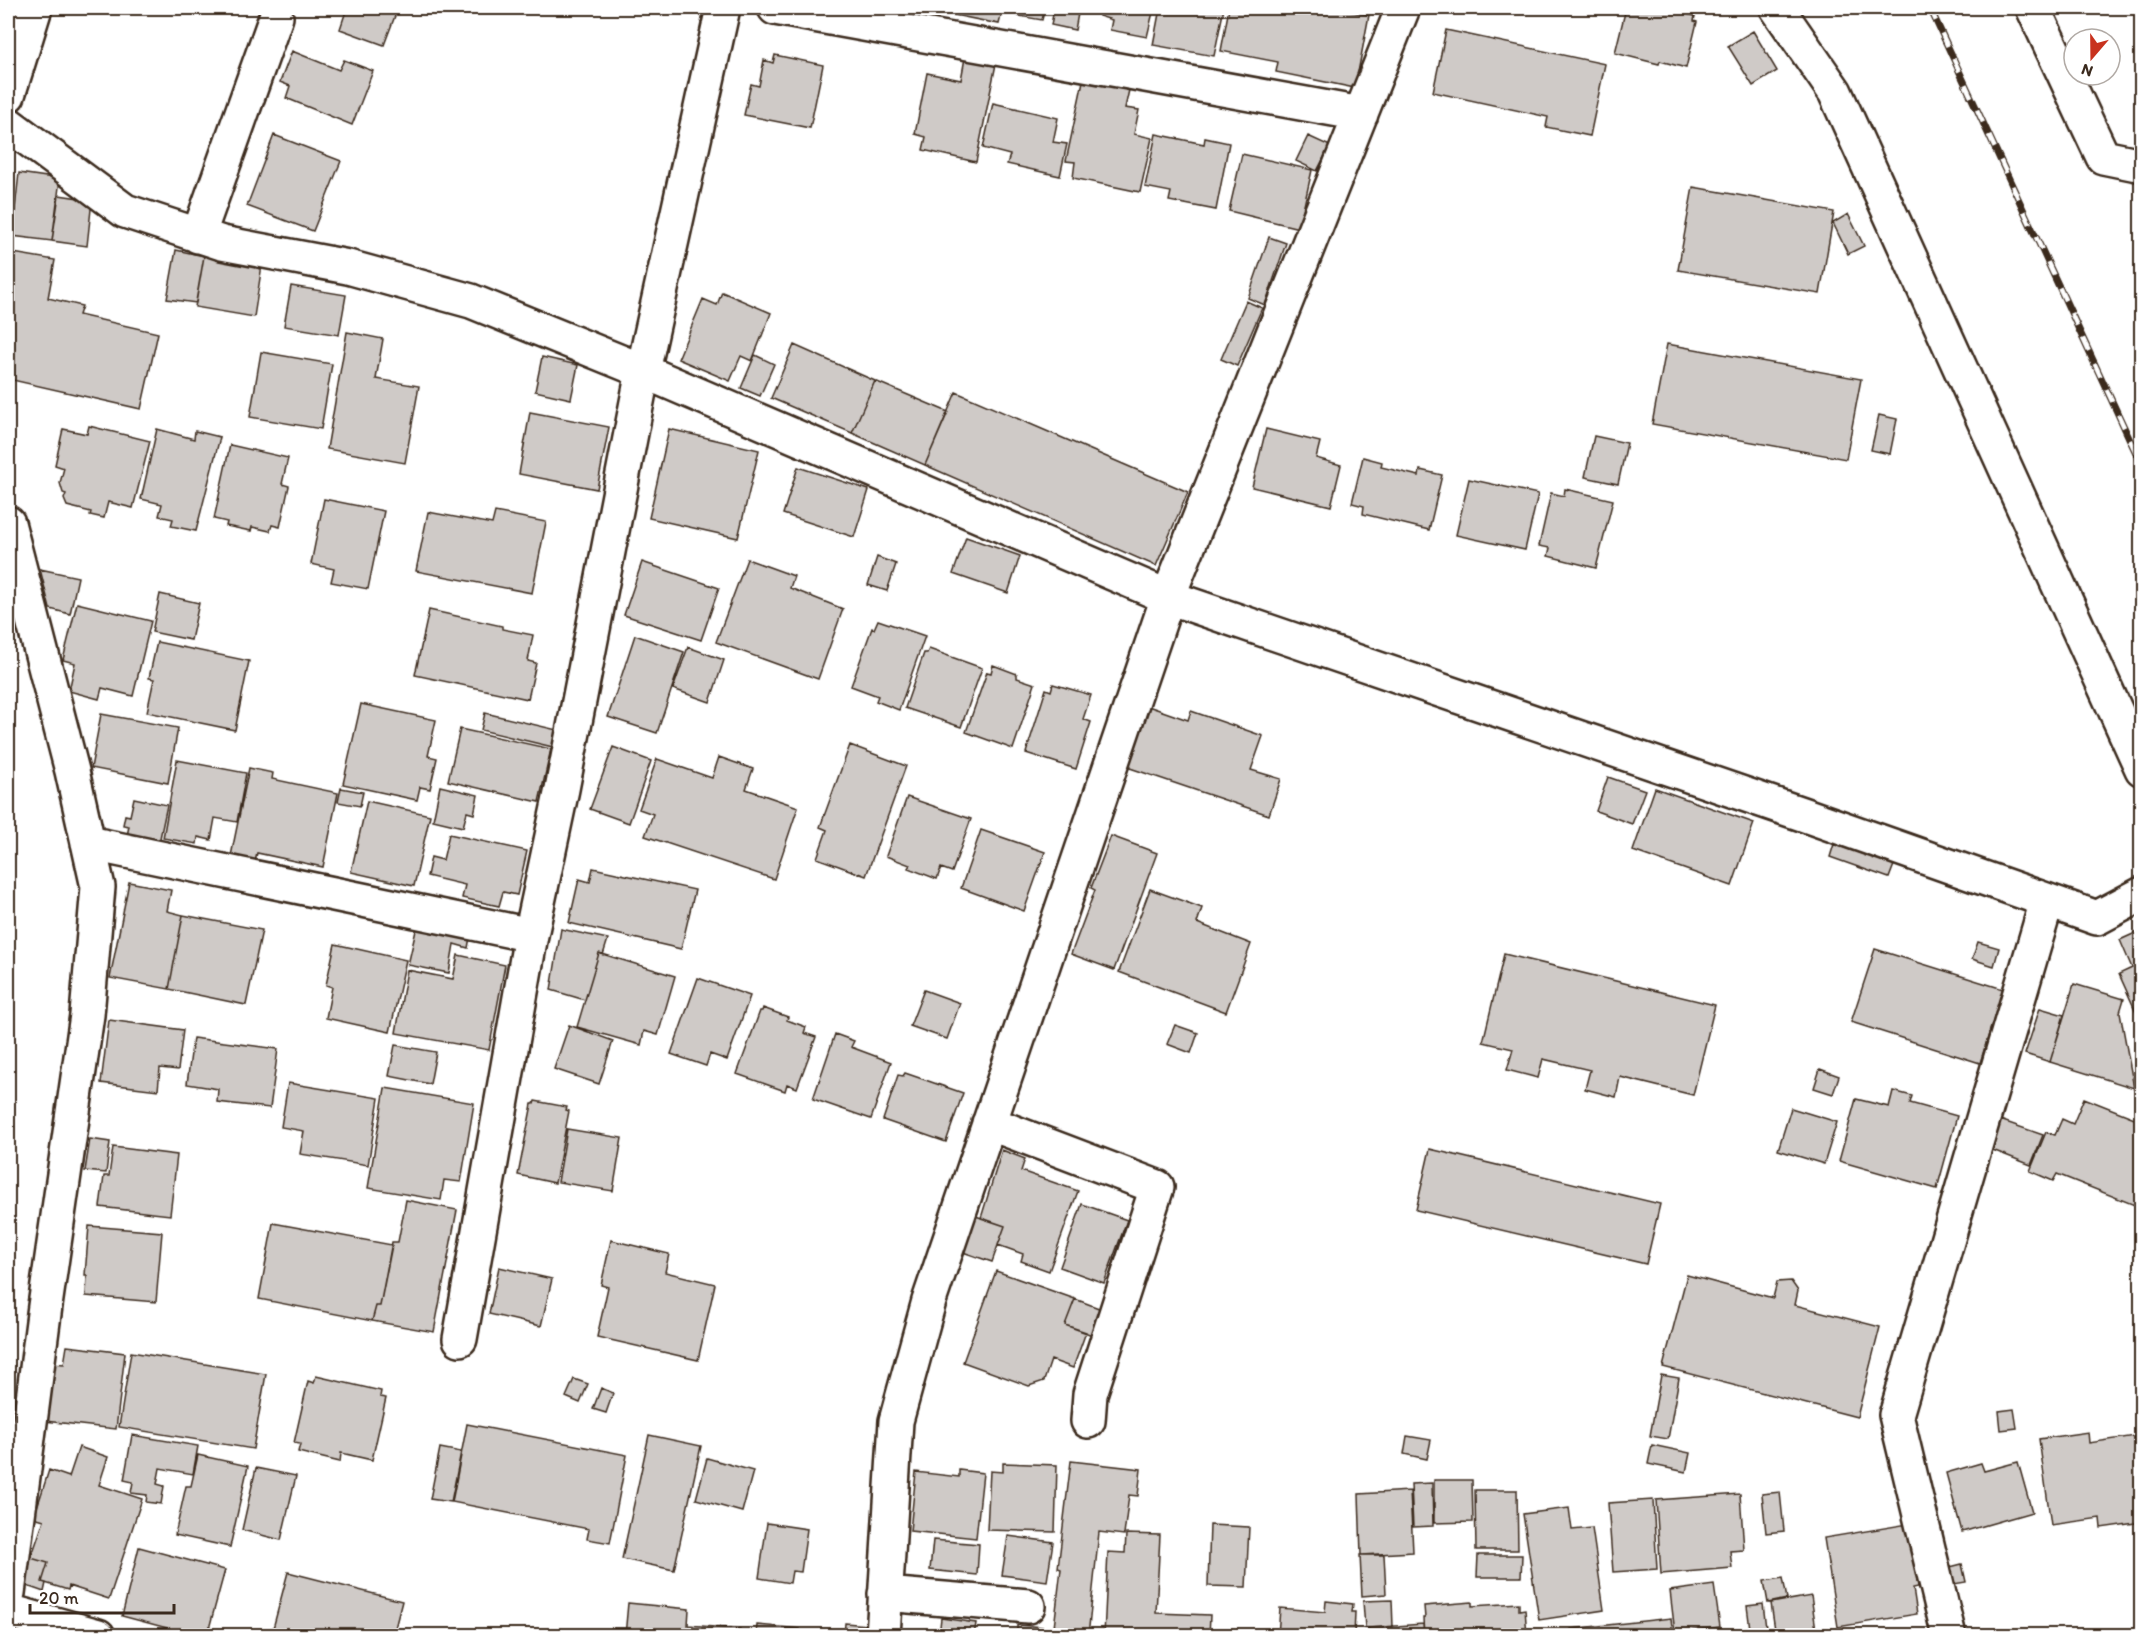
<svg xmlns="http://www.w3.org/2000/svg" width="2149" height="1643" viewBox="0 0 2149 1643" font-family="Itim,sans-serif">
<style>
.building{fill:#cfcac7;stroke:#3b2a1e;stroke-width:1.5}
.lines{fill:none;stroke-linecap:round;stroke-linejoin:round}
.minor-casing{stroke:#3b2a1e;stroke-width:38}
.major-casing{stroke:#3b2a1e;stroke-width:38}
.minor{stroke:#fff;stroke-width:33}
.major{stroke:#fff;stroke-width:33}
.rail-casing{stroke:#3b2a1e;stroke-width:7}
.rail{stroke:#fff;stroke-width:4.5;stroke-dasharray:14;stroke-linecap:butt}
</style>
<rect width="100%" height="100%" fill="#fff"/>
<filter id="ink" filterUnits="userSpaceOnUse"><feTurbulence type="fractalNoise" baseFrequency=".0167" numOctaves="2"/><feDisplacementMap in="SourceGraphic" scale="12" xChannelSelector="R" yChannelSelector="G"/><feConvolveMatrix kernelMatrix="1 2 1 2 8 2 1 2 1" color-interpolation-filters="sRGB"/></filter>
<g filter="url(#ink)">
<path class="building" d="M8,8H15L8,19Z
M347,8H398L384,45L340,29Z
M926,8H1003L999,24L925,9Z
M1014,8H1045L1042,20L1013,15Z
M1048,8H1079L1075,30L1051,25L1054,9Z
M1100,8H1154L1147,37L1110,30L1112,20L1099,16Z
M1160,8H1224L1214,56L1153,45Z
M1229,8H1332L1369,15L1355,88L1276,72L1278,62L1221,51Z
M1626,8H1661L1695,16L1694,21L1697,22L1686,68L1660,61L1659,64L1615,53Z
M1446,30L1605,64L1590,136L1546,127L1548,117L1433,92Z
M1753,31L1777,71L1753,86L1728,46Z
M292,51L339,70L344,60L373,71L352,125L286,98L290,86L280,82Z
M775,55L823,65L810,128L744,115L751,84L759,86L764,60L773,63Z
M965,58L996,64L976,162L923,150L926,137L915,134L927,73L961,80Z
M1083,81L1129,90L1125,108L1139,110L1134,134L1152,138L1140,192L1073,178L1075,162L1066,161Z
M993,103L1058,118L1053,142L1067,144L1060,176L1007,164L1010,155L983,148Z
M1156,134L1204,144L1205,138L1229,143L1216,210L1169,201L1171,192L1145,187Z
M274,135L341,161L313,231L247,206Z
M1308,136L1330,146L1317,171L1296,161Z
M1242,154L1312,170L1299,228L1229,211Z
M19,173L60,179L52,241L12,236Z
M1693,187L1834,212L1820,294L1678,270Z
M59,195L92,200L87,246L52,241Z
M1848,214L1864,246L1848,254L1833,223Z
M1269,237L1286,243L1265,305L1248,298Z
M176,250L204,256L196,303L167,299Z
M13,253L55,260L48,298L82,306L79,315L158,333L141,409L8,379V286Z
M204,256L262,265L254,317L195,307Z
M291,286L346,295L339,335L284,326Z
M722,292L771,313L752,361L741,356L730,381L678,359L703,299L717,305Z
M1246,301L1262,308L1237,366L1221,359Z
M347,332L383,339L376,379L419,386L405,463L327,449Z
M1667,344L1861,379L1846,459L1652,424Z
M794,345L875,381L852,433L771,398Z
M261,352L332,364L321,429L250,417Z
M755,355L774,364L760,396L741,388Z
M542,357L578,365L571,399L535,391Z
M875,381L948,412L925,465L852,433Z
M956,392L1188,492L1156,566L925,465Z
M530,412L609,427L597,489L519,474Z
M1879,415L1897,419L1890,454L1871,450Z
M89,426L150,441L133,508L108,502L104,518L90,515L91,512L67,506L64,499L66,494L63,493L60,483L64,468L55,465L63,429L87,434Z
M157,429L194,439L195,431L220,437L196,531L171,526L173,519L159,516L162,504L141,499Z
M669,429L759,450L738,538L649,518Z
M1266,429L1320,442L1316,458L1341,465L1331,506L1252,487Z
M1594,436L1627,443L1618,484L1585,477Z
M230,445L288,458L282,484L289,486L280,527L272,525L270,531L252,527L251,531L226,526L227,522L214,519Z
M1363,457L1382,462L1381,467L1419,476L1420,470L1442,475L1429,530L1363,514L1364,506L1352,503Z
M798,467L869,490L854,537L783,514Z
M1469,479L1538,494L1525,550L1456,535Z
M1565,489L1613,500L1596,568L1548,556L1550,548L1539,546L1551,493L1564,496Z
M324,499L384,511L368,589L331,582L334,569L311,564Z
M428,512L492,524L495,512L546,522L532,593L416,571Z
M966,537L1020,556L1008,593L953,574Z
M877,557L896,564L887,591L868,585Z
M747,559L794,576L790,588L843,609L818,679L716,642Z
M642,562L719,588L701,640L624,615Z
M40,569L78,577L70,614L50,609Z
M160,594L199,603L191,640L152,632Z
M77,603L151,621L133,696L102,688L99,699L69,691L75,663L63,660Z
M429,610L502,626V629L533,635L528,661L536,663L528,699L415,675Z
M878,620L925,636L899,710L876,701L878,696L851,686L872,628L874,629Z
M635,635L684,652L657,733L608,717Z
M157,642L249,661L235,730L147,712L154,679L149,678Z
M688,647L724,660L710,702L673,689Z
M929,649L982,668L961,727L905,708L924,653H927Z
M993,665L1017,674V678L1035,684L1013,749L966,732L987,672L991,673Z
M1053,684L1091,695L1083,719L1091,722L1076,769L1026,753L1046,689L1051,691Z
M361,704L436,720L428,756L437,758L430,789L420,787L417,800L343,784Z
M1148,706L1188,720L1191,711L1263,736L1251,770L1281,779L1269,815L1127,767Z
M485,713L557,730L553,747L481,730Z
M101,714L178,728L168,783L91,768Z
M460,729L551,749L539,802L448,781Z
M850,745L906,766L866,876L817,858L827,830L820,827Z
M613,747L651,761L629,823L590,809Z
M719,757L753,769L746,789L798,807L774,879L645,836L653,814L639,809L657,759L712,778Z
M177,760L246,773L237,822L215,818L211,840L198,837L197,844L163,838Z
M249,768L273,773L272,779L338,793L323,867L257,853L255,862L231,856Z
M1608,777L1645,790L1632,824L1596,811Z
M440,786L478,795L474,814L467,812L463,827L433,820Z
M341,788L363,792L360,806L338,802Z
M1655,788L1754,823L1732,886L1633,851Z
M907,797L971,819L952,872L941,868L937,879L908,868L910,865L886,856Z
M134,798L167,805L159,843L127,836L129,826L123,825L125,815L130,816Z
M367,801L430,815L414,886L351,872Z
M981,830L1045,852L1024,911L961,888Z
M449,834L527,851L517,895L503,892L499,906L462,898L465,885L427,876L431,857L443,860Z
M1111,836L1157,853L1114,970L1071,954L1095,890L1091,888Z
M1834,844L1894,865L1889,878L1830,857Z
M593,868L695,890L681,949L569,923L579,879L590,882Z
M129,882L171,890L167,911L183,915L169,989L110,978Z
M1150,889L1202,908L1197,923L1251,944L1226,1012L1119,972Z
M183,915L262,930L246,1005L169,989Z
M417,926L470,937L468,948L454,944L449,973L408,965Z
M561,929L608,939L603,955L599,953L585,1000L551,990Z
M2142,930V1025L2119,974L2132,968L2120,940Z
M1978,942L1999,948L1994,966L1972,959Z
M335,944L406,960L390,1032L326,1018L332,987L326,985Z
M1875,949L2003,989L1980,1063L1851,1022Z
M599,953L675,976L658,1035L644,1031L641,1045L577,1027Z
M1504,954L1715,1005L1693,1095L1620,1077L1616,1097L1585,1089L1590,1070L1543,1059L1538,1078L1507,1070L1513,1049L1483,1042Z
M458,955L505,965L489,1050L396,1033L407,970L453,979Z
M698,978L750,996L727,1060L710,1054L706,1066L671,1054Z
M2074,984L2124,999L2120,1012L2134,1088L2050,1062Z
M924,990L960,1003L947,1039L910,1026Z
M763,1008L788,1017L787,1020L806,1027L804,1033L816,1037L797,1088L787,1084L785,1091L737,1074L760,1011H762Z
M2040,1008L2064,1015L2050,1062L2025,1054Z
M109,1020L183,1030L178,1070L160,1068L158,1090L101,1083Z
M569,1025L613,1041L599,1084L554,1069Z
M1175,1025L1198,1033L1191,1053L1167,1044Z
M835,1034L854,1041L851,1047L891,1062L871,1119L813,1099Z
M193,1038L278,1049L270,1108L217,1102L218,1089L187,1084Z
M395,1045L436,1052L430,1084L389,1076Z
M1820,1069L1839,1076L1833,1094L1814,1088Z
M905,1073L963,1093L946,1142L883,1120L898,1075L903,1076Z
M288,1083L379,1098L368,1165L300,1154L304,1131L281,1127Z
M385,1088L474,1103L461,1182L444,1180L441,1200L368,1188Z
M1893,1091L1912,1096L1910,1103L1957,1116L1937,1189L1839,1161L1856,1099L1889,1107Z
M2084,1098L2142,1121V1208L2057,1174L2053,1181L2030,1171L2046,1132L2055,1135L2062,1119L2073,1124Z
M535,1101L567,1107L566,1110L569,1111L555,1183L518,1175L532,1104H534Z
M1791,1108L1837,1122L1824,1164L1778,1150Z
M2000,1120L2043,1135L2031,1165L1990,1149Z
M567,1129L622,1138L613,1191L558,1182Z
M90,1139L110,1142L106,1173L85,1171Z
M113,1147L177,1155L170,1215L100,1207L104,1176H109Z
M1430,1149L1660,1204L1646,1264L1416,1210Z
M1002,1150L1025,1159L1021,1171L1078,1191L1049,1271L1021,1261L1023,1254L998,1245L1005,1226L981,1218Z
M406,1200L457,1210L434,1332L372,1321L376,1306H380L392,1242H398Z
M1082,1204L1127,1220L1104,1283L1060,1267Z
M970,1214L1005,1226L992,1262L957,1250Z
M273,1223L392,1245L380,1306H376L372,1321L259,1299Z
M89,1226L162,1232L156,1302L86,1296L87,1275H85Z
M611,1240L669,1254L665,1272L715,1284L698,1360L597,1337L608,1287L601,1285Z
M499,1267L552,1279L541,1326L489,1314Z
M996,1271L1075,1299L1065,1325L1086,1332L1073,1368L1051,1360L1044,1381L1029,1386L963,1362Z
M1687,1275L1773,1298L1777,1282L1791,1281L1798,1291L1795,1305L1880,1327L1857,1417L1663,1367Z
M1075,1299L1104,1310L1095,1336L1065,1325Z
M67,1346L125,1353L116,1429L45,1421L52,1363L64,1364Z
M131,1352L266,1374L253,1449L119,1427Z
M1661,1375L1679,1378L1668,1439L1650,1436Z
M316,1376L381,1391L380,1397L386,1398L372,1460L341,1453L340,1462L298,1452L300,1444L294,1443L308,1381L314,1383Z
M574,1379L588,1384L580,1403L566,1397Z
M601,1388L613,1393L606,1413L593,1409Z
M2014,1409L2017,1428L2001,1430L1999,1411Z
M467,1424L627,1455L610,1543L587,1539L589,1529L452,1502Z
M2088,1432L2089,1443L2142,1435V1522L2101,1528L2100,1518L2051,1525L2039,1439Z
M132,1435L198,1446L193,1474L160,1468L157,1484L164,1486L161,1504L146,1502L147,1495L131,1493L133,1482L124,1480Z
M649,1435L701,1446L674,1570L622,1559Z
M1407,1436L1431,1440L1427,1459L1404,1454Z
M1652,1445L1690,1453L1686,1472L1648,1464Z
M79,1447L108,1457L99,1485L142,1499L109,1599L69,1586L68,1590L42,1582L48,1563L31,1558L44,1520L34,1517L49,1470L69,1477Z
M440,1448L461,1452L451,1502L430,1499Z
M198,1455L248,1466L230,1547L175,1535L186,1486H191Z
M707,1458L753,1471L742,1512L696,1499Z
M1071,1461L1141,1469L1138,1496L1129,1495L1124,1535L1099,1532L1088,1636H1053L1061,1569L1058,1568Z
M2018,1462L2032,1512L1962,1532L1946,1473L1981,1463L1984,1471Z
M1003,1463L1057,1465L1055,1532L987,1530L990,1471L1003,1472Z
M256,1468L296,1476L281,1540L242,1530Z
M959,1470L983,1473L976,1538L910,1531L916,1472L959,1477Z
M1434,1480H1472L1473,1522L1434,1523Z
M1432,1483L1433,1526L1413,1527L1411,1484Z
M1475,1490H1517L1518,1550H1476Z
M1410,1491L1413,1552L1361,1555L1359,1494Z
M1780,1492L1784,1531L1766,1533L1762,1494Z
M1740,1494L1744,1550L1730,1551L1732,1568L1661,1574L1656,1500Z
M1653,1500L1657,1569L1613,1572L1608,1503Z
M1569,1508L1572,1530L1592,1528L1604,1610L1539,1620L1523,1514Z
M767,1523L807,1529L801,1572L792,1571L790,1583L759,1578Z
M1908,1524L1918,1587L1913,1588L1917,1614L1838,1627L1824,1538Z
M1210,1525L1249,1527L1246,1587L1208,1586Z
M1126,1534L1160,1535L1156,1613L1210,1615L1209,1636H1104L1108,1552L1125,1553Z
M1008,1536L1053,1542L1047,1581L1002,1575Z
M933,1540L979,1544L977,1575L930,1570Z
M139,1547L225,1570L207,1636H197L122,1616Z
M1360,1555H1384L1386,1594L1362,1596Z
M1478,1555H1522L1521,1577H1477Z
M31,1558L48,1563L42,1582L46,1583L44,1592L24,1585Z
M1962,1564L1966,1582L1954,1584L1950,1567Z
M288,1572L402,1601L393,1636H271Z
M1783,1578L1787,1599L1768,1603L1764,1581Z
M1714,1585L1720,1627L1675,1633L1670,1591Z
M1811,1596L1817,1636H1776L1771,1603Z
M1392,1600L1393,1627L1365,1628L1363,1601Z
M1326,1601L1353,1604L1352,1612H1355L1354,1636H1278L1280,1608L1325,1612Z
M1472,1602V1606L1519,1603V1610L1525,1609L1527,1636H1424L1423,1618H1425L1424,1606Z
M628,1603L689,1609L688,1625L740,1629V1636H625Z
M1763,1604L1767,1636H1751L1747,1606Z
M941,1618L976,1623L974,1636H939Z
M1671,1618L1673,1636H1571V1629Z
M845,1623L867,1625L866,1636H844Z
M1423,1624L1424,1636H1369V1628Z
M757,1625L800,1629L799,1636H756Z
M1017,1625L1044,1627V1636H1017Z"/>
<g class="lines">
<defs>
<path id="minor" d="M775,8L1361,114
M1777,8L1835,92L2142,769
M2033,8L2103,157L2142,165
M8,95L35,8
M8,124L125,211L222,243L348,267L471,301L643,371L1168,597L1802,814L2097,918L2142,894
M198,236L276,17
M8,523L72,771L98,887L87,1015L45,1306L8,1593
M88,843L531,935
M989,1123L1157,1187L1090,1394L1088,1421
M460,1339L531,935L562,789L643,371L723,8
M885,1594L1028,1606
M883,1636L896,1421L929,1301L1168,597L1403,8
M1949,1636L1896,1415L2047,901"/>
<path id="major" d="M8,1611L98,1636"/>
</defs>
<use href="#minor" class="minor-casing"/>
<use href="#major" class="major-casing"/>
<use href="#minor" class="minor"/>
<use href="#major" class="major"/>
<defs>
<path id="rail" d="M1930,8L2142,466"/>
</defs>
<use href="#rail" class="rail-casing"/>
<use href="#rail" class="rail"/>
</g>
</g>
<rect width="2149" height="1643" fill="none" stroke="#fff" stroke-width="30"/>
<rect x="15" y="15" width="2119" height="1613" fill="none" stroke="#3b2a1e" stroke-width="2" filter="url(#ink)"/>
<g transform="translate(2092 57) rotate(200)"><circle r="28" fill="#ffffff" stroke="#b1aaa5" stroke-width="1.5"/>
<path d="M0-4.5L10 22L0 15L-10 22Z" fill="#c8321e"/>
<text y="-9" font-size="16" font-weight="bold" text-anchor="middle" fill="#3b2a1e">N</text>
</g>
<path d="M30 1604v9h144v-9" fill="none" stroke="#3b2a1e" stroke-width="3"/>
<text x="39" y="1604" font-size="18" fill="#3b2a1e" stroke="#ffffff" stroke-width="4.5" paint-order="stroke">20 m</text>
</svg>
